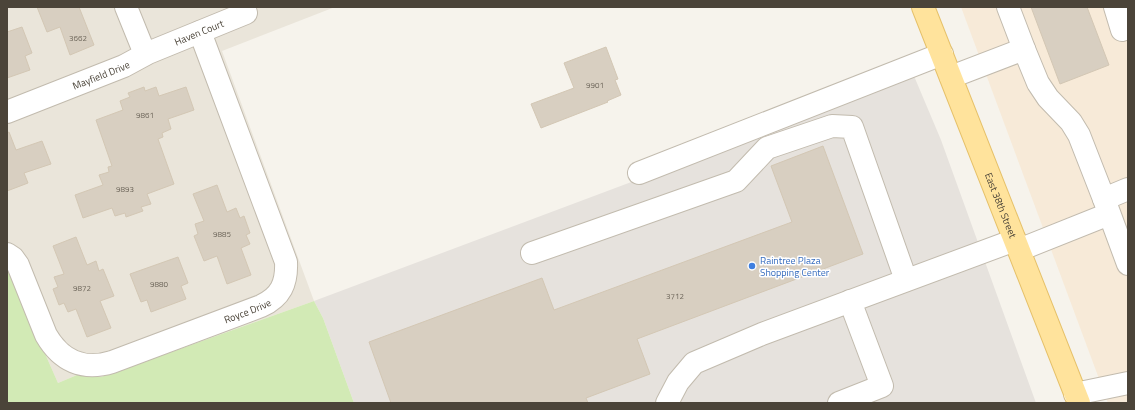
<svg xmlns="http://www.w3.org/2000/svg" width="1135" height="410" viewBox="0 0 1135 410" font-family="'Titillium Web',sans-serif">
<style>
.residential{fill:#eae5da}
.commercial{fill:#f7ead8}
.industrial{fill:#e6e2dd}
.green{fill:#d2eab5}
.building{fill:#d8cfc1;stroke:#d3c7b4}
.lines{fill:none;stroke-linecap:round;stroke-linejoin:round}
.minor-casing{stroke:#c2bbae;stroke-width:24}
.major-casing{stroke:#e6c16a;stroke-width:24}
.minor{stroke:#fff;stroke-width:22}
.major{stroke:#ffe39c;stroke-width:22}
.shop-dot{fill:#3f7fe0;stroke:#fff;stroke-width:1.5}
.labels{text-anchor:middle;stroke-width:3;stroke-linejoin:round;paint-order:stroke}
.number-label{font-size:8px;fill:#6e675b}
.street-label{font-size:10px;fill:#4b4439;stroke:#fff}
.shop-label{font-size:10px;fill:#366cbe;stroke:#fff;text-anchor:start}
</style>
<rect width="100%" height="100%" fill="#f6f3ec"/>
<path class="residential" d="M7,7H335L222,51L314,301L101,377L77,375L58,383L9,272L7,270Z"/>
<path class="commercial" d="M961,7H1128V403H1108Z"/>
<path class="industrial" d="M914,76L941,140L1036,403H354L323,318L314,301Z"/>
<path class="green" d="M7,270L9,272L58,383L77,375L101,377L314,301L323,318L354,403H7Z"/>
<path class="building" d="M37,7H79L94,45L70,55L60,27L47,32Z
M1031,7H1087L1109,65L1060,84Z
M22,27L32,53L25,56L30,70L7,78V32Z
M606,47L618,79L615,80L621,95L607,101L608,102L541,128L531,104L574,88L564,63Z
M144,87L145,91L156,87L159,96L186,87L194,110L168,119L171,129L162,133L163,137L158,139L174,184L147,194L151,204L141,207L143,211L126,217L125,213L115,216L112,208L83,218L75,195L103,185L99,175L109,172L108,167L112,166L96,120L123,110L120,101L130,97L128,93Z
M9,132L16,150L42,141L51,164L24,173L28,183L7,191V133Z
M823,146L863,254L637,339L650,374L586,398L588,403H391L369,342L542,278L554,310L792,222L771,166Z
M217,185L227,212L236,208L240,218L244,216L250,233L246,235L250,244L241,248L251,275L227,284L217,256L204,261L194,236L198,234L195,224L204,221L193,194Z
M76,237L87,265L96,261L99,271L103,269L114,296L100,301L111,328L87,337L76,309L68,312L64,303L59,305L53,289L58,287L54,277L64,274L53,246Z
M178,257L188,283L181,286L186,299L151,312L147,300L141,302L130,274Z"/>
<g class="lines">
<defs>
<g id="minor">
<path d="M126,7L145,54"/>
<path d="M1008,7L1024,49"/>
<path d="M1115,7L1122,30"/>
<path d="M951,77L1024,49L1038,83L1048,98L1071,122L1079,135L1104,199"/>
<path id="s1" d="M7,112L124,66L148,53L246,13L244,7"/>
<path d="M639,173L942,54"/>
<path d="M1128,189L1104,199L1128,264"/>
<path d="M1019,250L1109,214"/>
<path d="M532,253L736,181L767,148L832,126L852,127L906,280"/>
<path id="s2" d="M7,254L13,258L18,265L46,335C61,361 83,371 112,362L261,306C281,297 287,283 286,262L200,32"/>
<path d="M1075,394L1128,383"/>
<path d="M667,403L678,382L694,363L762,334L1015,240"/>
<path d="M839,403L882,386L850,301"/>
</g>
<g id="major">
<path id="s3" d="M923,7L1079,403"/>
</g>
</defs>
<use href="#minor" class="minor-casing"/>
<use href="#major" class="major-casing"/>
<use href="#minor" class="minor"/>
<use href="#major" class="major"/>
</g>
<circle class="shop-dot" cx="752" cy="266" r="4"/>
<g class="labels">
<g class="number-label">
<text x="78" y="41">3662</text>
<text x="595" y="88">9901</text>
<text x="145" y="118">9861</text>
<text x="125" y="192">9893</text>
<text x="222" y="237">9885</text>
<text x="159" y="287">9880</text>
<text x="82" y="291">9872</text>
<text x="675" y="299">3712</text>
</g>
<g class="street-label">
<text dy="4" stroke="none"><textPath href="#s1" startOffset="208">Haven Court</textPath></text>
<text dy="4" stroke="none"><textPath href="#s1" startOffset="101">Mayfield Drive</textPath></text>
<text dy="4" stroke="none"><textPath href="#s3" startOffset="213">East 38th Street</textPath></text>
<text dy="4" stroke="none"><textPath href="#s2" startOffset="314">Royce Drive</textPath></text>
</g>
<g class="shop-label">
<text x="760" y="264">Raintree Plaza<tspan x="760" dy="12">Shopping Center</tspan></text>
</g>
</g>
<rect width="1135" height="410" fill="none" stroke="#4b4439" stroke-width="16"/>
</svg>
